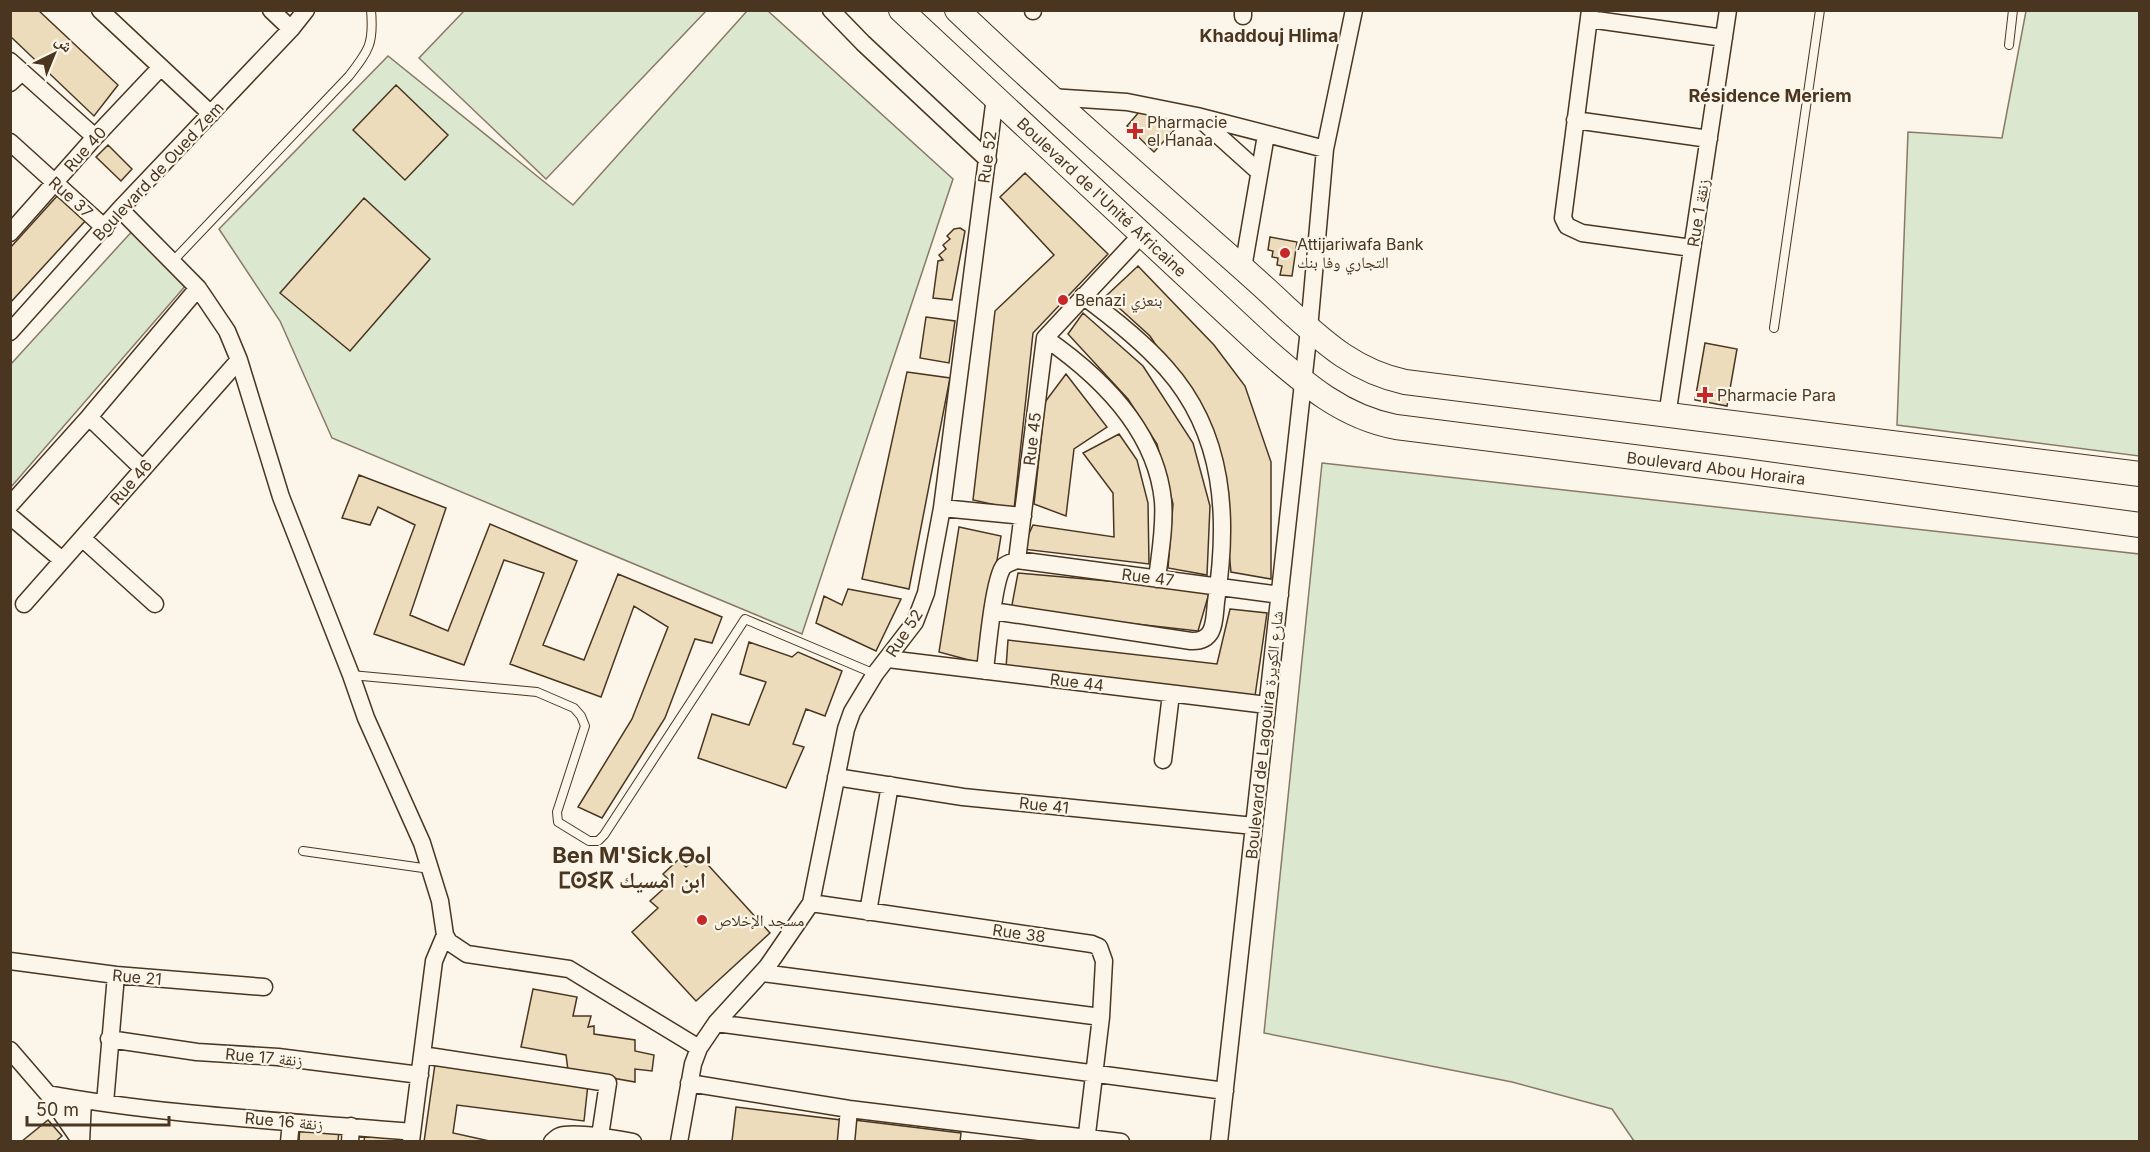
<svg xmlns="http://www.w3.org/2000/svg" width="2150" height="1152" viewBox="0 0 2150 1152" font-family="Inter,'Noto Naskh Arabic','Noto Sans Tifinagh',sans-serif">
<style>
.green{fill:#dce7d0;stroke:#887966;stroke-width:1.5}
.building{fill:#ecdcbc;stroke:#4a3520;stroke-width:1.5}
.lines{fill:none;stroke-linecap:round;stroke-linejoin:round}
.lane-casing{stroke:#4a3520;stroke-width:10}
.street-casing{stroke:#4a3520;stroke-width:19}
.secondary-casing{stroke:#4a3520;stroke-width:26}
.lane{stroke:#fbf6e9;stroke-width:8}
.street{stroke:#fbf6e9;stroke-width:16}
.secondary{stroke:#fbf6e9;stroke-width:24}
.poi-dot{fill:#c62828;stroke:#fbf6e9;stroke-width:2}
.labels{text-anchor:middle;stroke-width:4.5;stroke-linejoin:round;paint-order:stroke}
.poi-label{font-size:16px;fill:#4a3520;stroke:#fbf6e9;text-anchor:start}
.street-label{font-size:16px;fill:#4a3520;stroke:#fbf6e9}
.neighbourhood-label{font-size:18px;font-weight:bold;fill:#4a3520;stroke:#fbf6e9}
.district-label{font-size:22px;font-weight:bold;fill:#4a3520;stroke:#fbf6e9}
</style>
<rect width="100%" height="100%" fill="#fbf6e9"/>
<path class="green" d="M464,11V10L706,11L546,179L419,58Z
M747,11H768L953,179L802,634L332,438L280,321L219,229L388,56L573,205Z
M2026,11H2139V456L1897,425L1908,132L2002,138Z
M135,228L187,284L11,487V364Z
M1322,463L2139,554V1141H1634L1612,1109L1512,1082L1264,1033Z"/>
<path class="building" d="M10,10H38L118,85L94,116L10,36Z
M396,85L448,135L405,180L353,130Z
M1139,112L1165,117L1176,128L1154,152L1127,126Z
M108,145L132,169L121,181L96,157Z
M1025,173L1108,254L1033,333L1014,509L973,500L995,311L1054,255L1000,197Z
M58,195L87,219L10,303V248Z
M364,198L430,259L350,351L280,293Z
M960,228L965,231L952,300L933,298L938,261L943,260L939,255L946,249L943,245L950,239L947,236L954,229Z
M1270,237L1297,242L1292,276L1280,275L1282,266L1277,265L1278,258L1272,257L1273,251L1268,250Z
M1138,266L1214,345L1245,386L1271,462V579L1231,572L1222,485L1202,415L1150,336L1106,296Z
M1083,313L1143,366L1193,443L1210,506L1207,575L1168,568L1173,504L1157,444L1128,399L1068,334Z
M926,317L955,321L949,363L920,358Z
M1705,343L1737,349L1727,406L1695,400Z
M907,372L950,378L909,589L862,579Z
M1066,374L1107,427L1074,449L1066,516L1034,504L1045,402Z
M1119,434L1137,460L1148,503L1149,564L1022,549L1033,525L1114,537L1113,493L1083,453Z
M359,475L446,508L410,615L448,631L490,524L577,561L543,645L584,660L618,574L722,617L712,643L695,639L665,718L602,818L578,807L632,719L668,627L634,606L601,697L510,664L544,573L504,560L464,665L374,634L415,525L378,507L370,525L342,518Z
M959,527L1001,536L980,663L939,652Z
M1018,573L1210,590L1198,631L1011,610Z
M848,589L901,599L876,651L816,623L824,596L842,605Z
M1230,609L1267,613L1255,696L1006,668L1008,640L1217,664Z
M749,642L792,657L798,652L842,671L825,716L806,709L793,744L804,747L786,788L698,758L712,714L749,725L766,682L740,674Z
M699,855L770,933L696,1001L632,932L658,908L650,901L671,882L663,874L679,859L686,867Z
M533,989L577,997L573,1016H591L588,1027L594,1026V1034L635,1040V1051L654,1055L652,1071L635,1069V1082L568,1070L566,1055L521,1047Z
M436,1057L588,1084L584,1121L457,1105L453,1133L494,1142H424Z
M736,1107L841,1120L839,1142L732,1141Z
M48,1120L62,1136L55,1142H21Z
M854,1120L961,1133L960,1142H851Z
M300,1123L339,1130L338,1142H299Z
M365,1132L409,1134L407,1142H364Z"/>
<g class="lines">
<defs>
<path id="lane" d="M2009,45L2013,10
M173,261L349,76C369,50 374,44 371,10
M1774,328L1820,10
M351,675L537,692L574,708L581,716L585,726L557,812L558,822L589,841H598L604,835L745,619L875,674
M303,851L430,869"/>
<path id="street" d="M100,10L211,114
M271,10L291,29
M831,10L863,43L988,160
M1590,10L1563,218L1567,226L1582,233L1692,248
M1033,11V10
M1243,16V10
M1589,19L1724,38
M10,61L95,137
M10,83L22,72
M1050,97L1127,102L1197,116L1325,149
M1200,119L1259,172
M1575,120L1709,139
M10,142L105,228
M120,209L198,288L227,331L239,360L281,497L351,675L366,718L422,843L440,901L445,935L449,942L467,954L569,969L699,1048
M10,233L95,137L161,67
M1243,268L1266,135
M10,332L120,209L291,29L306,10
M1045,338C1100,376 1156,430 1163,501C1165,527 1160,553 1157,579
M1667,416L1728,10
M89,417L143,469
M10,505L89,417L198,288
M942,508L1023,516
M10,516L62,560
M82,538L155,604
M1017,560L1280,595
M24,604L239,360
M993,611L1191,641C1216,642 1214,620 1216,602C1229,518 1225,434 1166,368C1142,341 1113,318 1083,296
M888,659L1267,705
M985,671C987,652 994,577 1004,566C1008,563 1012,562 1017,560L1045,338L1142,234
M1163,760L1171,694
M836,777L963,797L1254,826
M811,903L1092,944L1099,947L1104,961L1101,1017L1086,1142
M868,912L890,785
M10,961L116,975L264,987
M762,973L1101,1017
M716,1023L1225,1091
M109,1039L197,1052L278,1057L420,1075
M10,1050L48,1094L81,1142
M422,1055L608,1083L600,1136
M689,1083L849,1109L1121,1142
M48,1094C168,1116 291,1121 412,1132
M105,1103L116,975
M411,1141L434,961L445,935
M81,1142L83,1100
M289,1142L291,1122
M350,1142L351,1126
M552,1142C554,1140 558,1136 560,1136C575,1131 617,1139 633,1142
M679,1142L693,1064L699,1048L716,1023L767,967L811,903L846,729L852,712L875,674L915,622L926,593L942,508L995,97
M846,1142L849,1109
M1219,1142L1309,329L1325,149L1354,10"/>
<path id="secondary" d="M901,10L1264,348C1304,383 1342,417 1396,427L1744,471L2140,525
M957,10C1041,90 1127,166 1213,242C1237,263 1261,284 1284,306C1323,341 1352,370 1405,382L2140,474"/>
</defs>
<use href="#lane" class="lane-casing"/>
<use href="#street" class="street-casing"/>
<use href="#secondary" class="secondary-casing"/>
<use href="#lane" class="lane"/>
<use href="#street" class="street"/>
<use href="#secondary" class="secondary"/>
</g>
<g class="poi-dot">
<path d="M1132 122h6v6h6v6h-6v6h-6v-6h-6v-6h6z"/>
<circle cx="1285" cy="253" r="6"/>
<circle cx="1063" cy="300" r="6"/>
<path d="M1702 386h6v6h6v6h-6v6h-6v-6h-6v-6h6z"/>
<circle cx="702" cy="920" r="6"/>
</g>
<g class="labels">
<g class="poi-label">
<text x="1147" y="128">Pharmacie<tspan x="1147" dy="18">el Hanaa</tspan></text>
<text x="1297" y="250">Attijariwafa Bank<tspan x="1297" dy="18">التجاري وفا بنك</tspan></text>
<text x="1075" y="306">Benazi بنعزي</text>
<text x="1717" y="401">Pharmacie Para</text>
<text x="714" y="926">مسجد الإخلاص</text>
</g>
<g class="street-label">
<text transform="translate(85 149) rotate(-48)" y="6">Rue 40</text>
<text transform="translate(987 157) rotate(-82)" y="6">Rue 52</text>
<text transform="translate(158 171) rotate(-47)" y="6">Boulevard de Oued Zem</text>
<text transform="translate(71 197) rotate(42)" y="6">Rue 37</text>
<text transform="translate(1102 197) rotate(43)" y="6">Boulevard de l'Unité Africaine</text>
<text transform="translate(1698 213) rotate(-81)" y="6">Rue 1 زنقة</text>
<text transform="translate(1032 439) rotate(-83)" y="6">Rue 45</text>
<text transform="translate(1716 468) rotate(7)" y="6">Boulevard Abou Horaira</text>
<text transform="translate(131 482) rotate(-49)" y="6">Rue 46</text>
<text transform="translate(1148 577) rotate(7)" y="6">Rue 47</text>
<text transform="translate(904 633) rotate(-57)" y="6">Rue 52</text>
<text transform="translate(1077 682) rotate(7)" y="6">Rue 44</text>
<text transform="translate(1264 735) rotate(-84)" y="6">Boulevard de Lagouira شارع الكويرة</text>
<text transform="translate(1044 805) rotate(6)" y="6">Rue 41</text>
<text transform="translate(1019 933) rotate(8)" y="6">Rue 38</text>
<text transform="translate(137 977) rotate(5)" y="6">Rue 21</text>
<text transform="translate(264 1057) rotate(5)" y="6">Rue 17 زنقة</text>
<text transform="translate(284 1121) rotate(5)" y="6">Rue 16 زنقة</text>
</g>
<g class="neighbourhood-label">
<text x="1269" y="42">Khaddouj Hlima</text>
<text x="1770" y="102">Résidence Meriem</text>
</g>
<g class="district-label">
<text x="632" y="863">Ben M'Sick ⴱⴰⵏ<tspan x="632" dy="25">ⵎⵙⵉⴽ ابن امسيك</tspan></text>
</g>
</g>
<rect width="2150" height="1152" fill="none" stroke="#4a3520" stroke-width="24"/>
<g transform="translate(54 54) rotate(43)" stroke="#fbf6e9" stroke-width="4.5" paint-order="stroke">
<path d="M0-4.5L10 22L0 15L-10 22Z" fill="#4a3520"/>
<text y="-9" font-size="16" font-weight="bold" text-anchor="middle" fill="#4a3520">ش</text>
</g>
<path d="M27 1116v9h142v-9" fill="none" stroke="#4a3520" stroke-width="3"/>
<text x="36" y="1116" font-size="18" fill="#4a3520" stroke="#fbf6e9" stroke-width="4.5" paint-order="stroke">50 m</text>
</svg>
